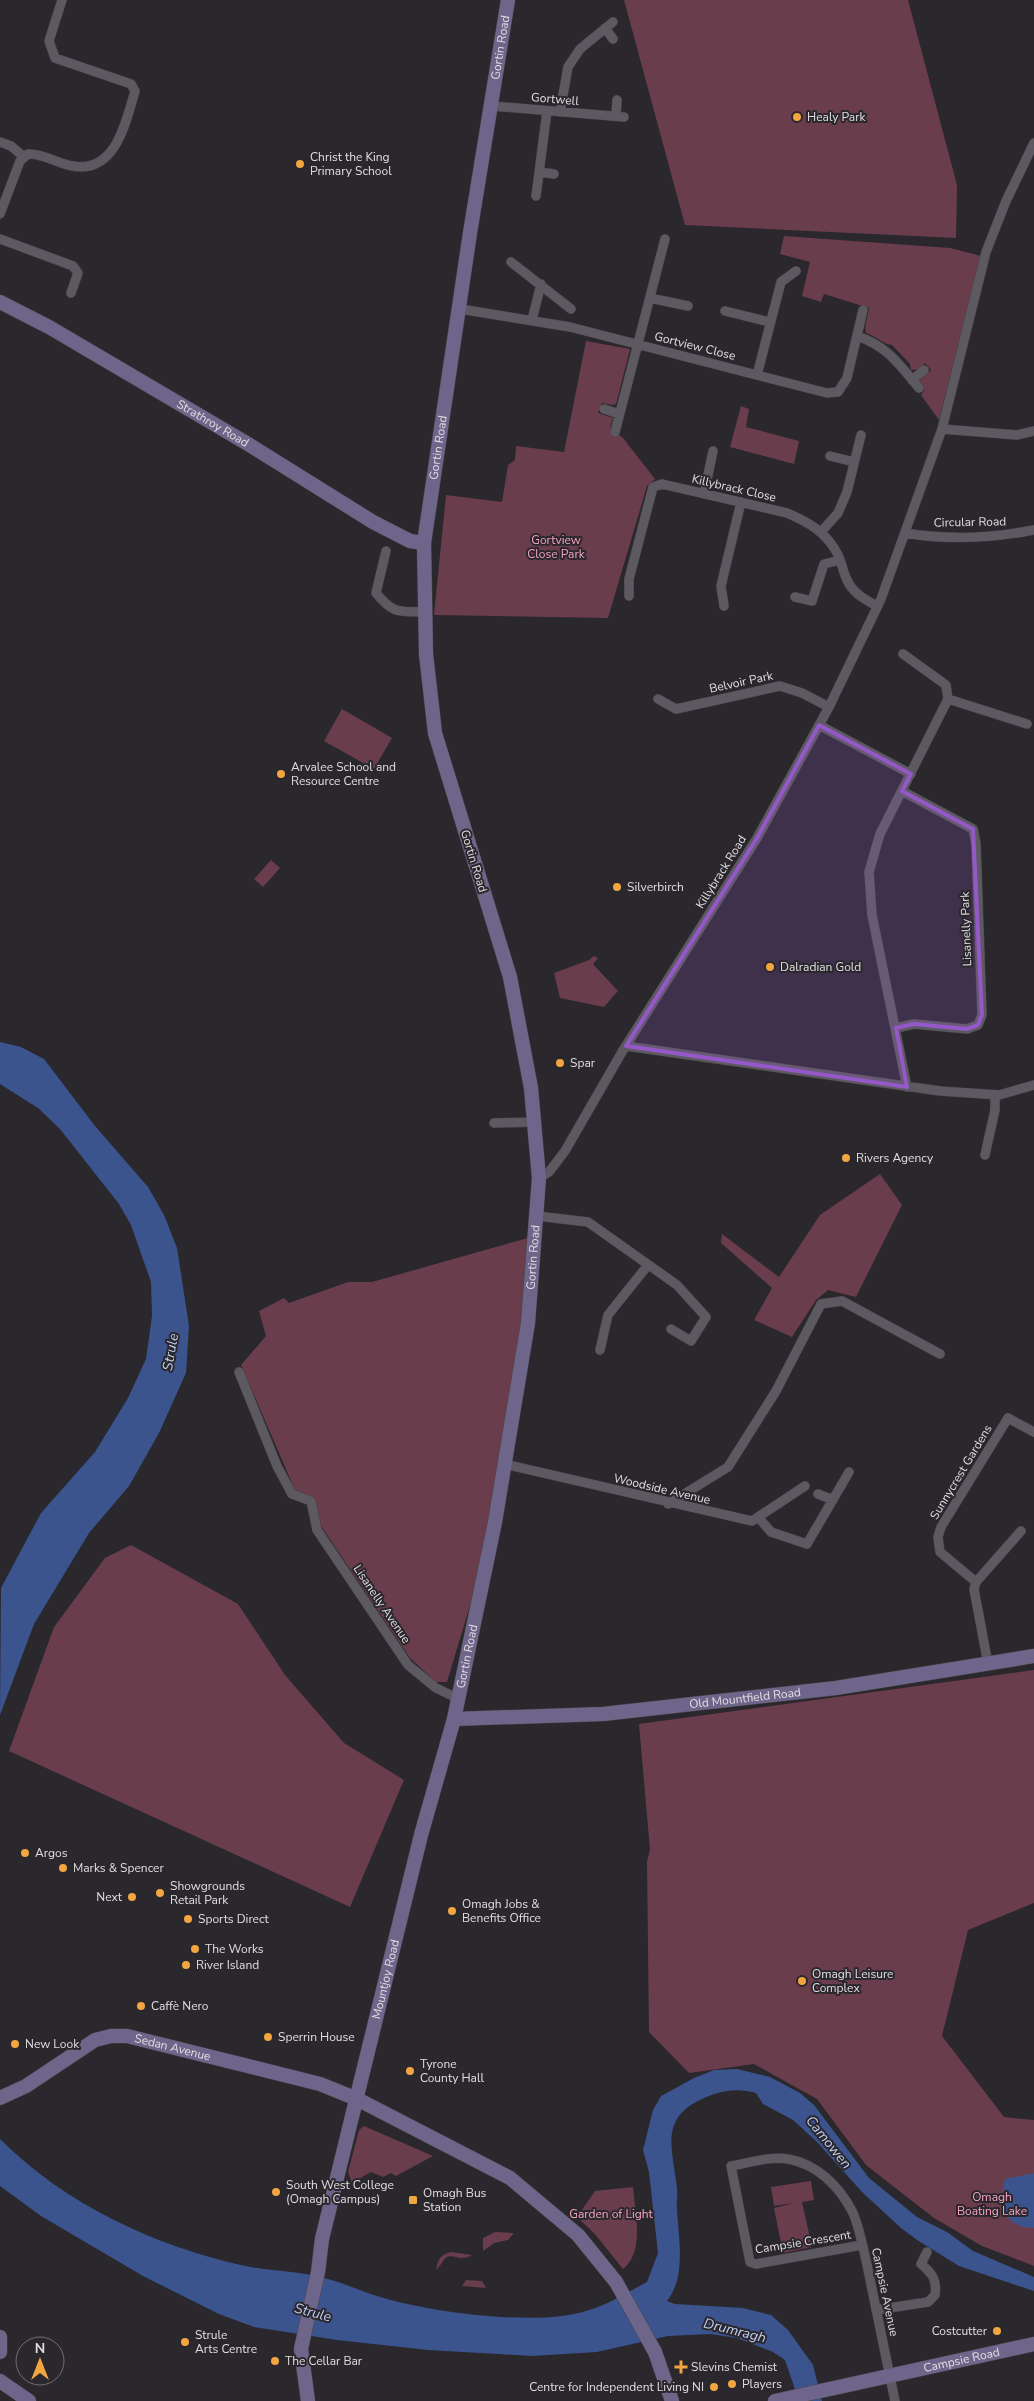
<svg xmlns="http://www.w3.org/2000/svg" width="1034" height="2401" viewBox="0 0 1034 2401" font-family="'Nunito Sans',sans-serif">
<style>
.green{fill:#6a3d4c}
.water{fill:#3b548e}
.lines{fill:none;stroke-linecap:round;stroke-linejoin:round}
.street-casing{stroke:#48454a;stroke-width:10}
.secondary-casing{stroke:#48454a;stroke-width:15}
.street{stroke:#5d5960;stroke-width:9}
.secondary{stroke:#6e668a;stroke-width:14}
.marked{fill:#9458c8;fill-opacity:0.2;stroke:#9458c8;stroke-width:4;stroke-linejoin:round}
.poi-dot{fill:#f2a541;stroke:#2a272d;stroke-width:2}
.labels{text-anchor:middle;stroke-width:4;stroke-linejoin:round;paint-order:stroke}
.street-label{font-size:12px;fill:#e0dde1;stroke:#2a272d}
.poi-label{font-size:12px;fill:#e0dde1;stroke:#2a272d;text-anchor:start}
.park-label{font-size:12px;fill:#f6a3be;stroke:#2a272d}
.water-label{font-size:14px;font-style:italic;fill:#becef1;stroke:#2a272d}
</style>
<rect width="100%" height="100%" fill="#2a272d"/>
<path class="green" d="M624,0H908L957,185L956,238L685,225Z
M784,236L950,248L981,256L939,420L921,395L924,390L923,385L919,381L931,370L925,363L920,369L911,370L910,364L892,345C883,344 875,336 866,333L865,328L869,308L824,294L821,302L802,296L810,262L780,254Z
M586,341L630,349L616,404L612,405L602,403L598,413L613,418L610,427L623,438L655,479L647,486L608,618L434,615L446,495L502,502L508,465L515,460L516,446L564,452Z
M741,406L749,409L746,427L799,441L794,464L730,447Z
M342,709L392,738L374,769L324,741Z
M271,860L280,868L263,887L254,879Z
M594,956L598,958L593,964L618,991L604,1007L560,998L554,973L589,960Z
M880,1174L902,1205L856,1297L828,1290L816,1300L792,1337L754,1320L772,1288L721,1243L722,1234L779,1277L820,1215Z
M535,1236L495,1522L447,1682H436L410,1658L321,1526L314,1498L295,1490L241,1365L266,1336L259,1311L284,1298L289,1303L348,1282H372Z
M131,1545L238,1604L285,1675L344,1743L404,1780L350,1907L9,1751L54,1627L105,1558Z
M1034,1670V1903L968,1930L942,2036L1004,2117L1034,2120V2266L982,2246L934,2218L866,2165L817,2099L754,2064L689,2073L649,2032L647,1861L650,1850L639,1724Z
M364,2126L433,2156L396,2176L391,2173L383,2177L371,2172L352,2183L348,2172L359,2130Z
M811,2181L814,2200L802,2202L812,2247L783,2253L774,2208L794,2203L774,2206L771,2187Z
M633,2187C635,2212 645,2252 623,2269L594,2233L577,2217L595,2191Z
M495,2232L514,2233L508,2240L494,2243L483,2251V2238Z
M451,2252L472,2255C460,2262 454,2254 447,2257C443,2259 441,2266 436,2270C438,2259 440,2255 451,2252Z
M466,2280L482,2281L486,2288L462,2286Z"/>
<path class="water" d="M0,1042L21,1047L44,1059L95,1126L148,1187L164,1215L177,1248L189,1326L186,1373L159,1433L129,1486L89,1533L34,1624L0,1715L1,1588L41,1513L95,1452L128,1398L146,1359L152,1316L151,1282L131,1225L119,1204L60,1129L38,1108L0,1084Z
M737,2069L770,2077L800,2093L814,2105L869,2178L917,2217L947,2232L973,2251L1034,2277V2291L959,2266L917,2240L901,2228L863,2193L817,2142L793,2120L763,2104L756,2093C738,2088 721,2090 704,2098C658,2118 673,2149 677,2189C678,2195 676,2202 677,2208C678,2236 687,2276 667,2301L675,2304L743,2308L771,2315L788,2330L813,2365L822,2401H799L785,2360L773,2352L737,2338L710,2334L668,2336L597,2352L532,2356L428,2350L337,2340L254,2327L219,2314L143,2276L41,2216L0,2186V2139C66,2205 155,2246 245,2266C270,2271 295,2271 320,2277C339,2281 358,2290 377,2296C427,2312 536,2327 586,2311C608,2305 628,2292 647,2282L658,2253L649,2172L643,2150L653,2110L661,2096L694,2078L714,2070Z
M1034,2173V2228C1003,2227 998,2205 1005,2179Z"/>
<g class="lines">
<defs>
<path id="street" d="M605,28L613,39
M492,106L624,117
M560,112L568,67L580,49L613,22
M616,116L617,100
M0,142L11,146L24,157
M539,172L554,174
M536,196L547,111
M0,214L20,161L28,154C43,153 58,164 73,166C116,174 126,121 135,91L131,84L55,58L49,41L62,0
M0,239L73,266L78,273L71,293
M511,262L571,309
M650,298L688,306
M460,309L570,327L827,393L838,392L847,378L863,310
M725,311L770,322
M532,320L541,284
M857,336C887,346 899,364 919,388
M757,375L781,282L796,271
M912,380L924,370
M604,409L619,414
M942,429L1017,435L1034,431
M615,432L665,239
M830,456L854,462
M704,494L713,451
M821,532L838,513L847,492L861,435
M905,533C947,540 993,538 1034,530
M386,551L376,593C394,615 399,611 425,612
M629,596V579L653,487L662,484L787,513C808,522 826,532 837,553C842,562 843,573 848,582C854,594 866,600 877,606
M795,597L812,601L824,564L840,560
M724,606L721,586L741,502
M903,654L946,685L948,699
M658,699L676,709L780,686L802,693L829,707
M948,699L1027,724
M819,725L911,774
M896,1028L914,1024L967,1029L978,1025L982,1015L976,844L973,829L902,791
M626,1046L940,1091L999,1095L1034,1085
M907,1087L872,915L869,872L880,834L948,699
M494,1123L534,1122
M985,1155L995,1110V1095
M539,1178L549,1172L565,1151L622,1052L757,838L829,707L881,599L942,429L986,252L1006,201L1034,143
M537,1216L588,1222L677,1285L706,1317L691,1341L671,1329
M600,1350L608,1315L648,1265
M239,1372L277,1466L292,1494L311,1501L317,1530L408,1665L436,1688L459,1699
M504,1464L752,1521L805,1486
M818,1494L833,1500
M668,1504L728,1467L776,1391L821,1304L842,1301L940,1354
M759,1518L771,1532L807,1544L849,1472
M976,1582L940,1552L938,1537L941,1527L1008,1418L1034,1432
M988,1664L974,1589L976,1582L1021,1531
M862,2245L756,2264L750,2262L731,2166C748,2163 770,2156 788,2159C817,2164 839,2186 852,2211C859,2225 862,2244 866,2260L895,2401
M876,2310L928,2302L935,2295C937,2280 933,2274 921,2264L927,2252"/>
<g id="secondary">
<path id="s1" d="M0,302L49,327L248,444L373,522L410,541L424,543"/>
<path id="s2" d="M454,1719L603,1714L836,1688L1034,1656"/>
<path id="s3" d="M0,2098L26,2086L95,2040L111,2036H127L320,2084L357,2099L510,2178L578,2235L616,2282L655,2352L672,2401"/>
<path d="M0,2337V2352"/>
<path d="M0,2381L29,2401"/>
<path id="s4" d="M308,2401L301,2349L318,2272L322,2239L421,1835L454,1719L495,1522L528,1323L539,1178L531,1088L510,977L435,733L426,654L424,543L470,233L508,0"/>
<path id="s5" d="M775,2401L1034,2344"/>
</g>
</defs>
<use href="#street" class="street-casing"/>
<use href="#secondary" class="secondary-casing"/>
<use href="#street" class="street"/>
<use href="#secondary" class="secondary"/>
</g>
<path class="marked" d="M819,725L911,774L902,791L973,829L982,1015L978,1025L967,1029L914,1024L896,1028L907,1087L626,1046L757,838Z"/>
<g class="poi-dot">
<circle cx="797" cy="117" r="5"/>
<circle cx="300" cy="164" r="5"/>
<circle cx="281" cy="774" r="5"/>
<circle cx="617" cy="887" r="5"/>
<circle cx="770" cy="967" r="5"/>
<circle cx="560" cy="1063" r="5"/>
<circle cx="846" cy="1158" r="5"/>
<circle cx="25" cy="1853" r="5"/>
<circle cx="63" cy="1868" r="5"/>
<circle cx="160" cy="1893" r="5"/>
<circle cx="132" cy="1897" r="5"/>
<circle cx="452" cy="1911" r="5"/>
<circle cx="188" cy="1919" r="5"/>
<circle cx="195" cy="1949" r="5"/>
<circle cx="186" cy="1965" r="5"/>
<circle cx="802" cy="1981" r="5"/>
<circle cx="141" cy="2006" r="5"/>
<circle cx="268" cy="2037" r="5"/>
<circle cx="15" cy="2044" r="5"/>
<circle cx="410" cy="2071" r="5"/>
<circle cx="276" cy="2192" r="5"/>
<rect x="408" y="2195" width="10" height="10" rx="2.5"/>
<circle cx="997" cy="2331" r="5"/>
<circle cx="185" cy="2342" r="5"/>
<circle cx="275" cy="2361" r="5"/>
<path d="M678.5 2359.5h5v5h5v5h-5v5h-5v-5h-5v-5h5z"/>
<circle cx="732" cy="2384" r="5"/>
<circle cx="714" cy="2387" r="5"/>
</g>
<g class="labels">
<g class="street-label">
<text dy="4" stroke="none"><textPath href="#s4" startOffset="2400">Gortin Road</textPath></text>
<text transform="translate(555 99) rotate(5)" y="4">Gortwell</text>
<text transform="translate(695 346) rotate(14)" y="4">Gortview Close</text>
<text dy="4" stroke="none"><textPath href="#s1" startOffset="245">Strathroy Road</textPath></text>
<text dy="4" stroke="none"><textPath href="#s4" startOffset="1995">Gortin Road</textPath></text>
<text transform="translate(734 488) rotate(13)" y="4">Killybrack Close</text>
<text transform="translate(970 522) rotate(-1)" y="4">Circular Road</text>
<text transform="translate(741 682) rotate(-12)" y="4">Belvoir Park</text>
<text transform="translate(474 861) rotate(73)" y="4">Gortin Road</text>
<text transform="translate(721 872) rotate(-58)" y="4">Killybrack Road</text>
<text transform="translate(966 929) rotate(-92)" y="4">Lisanelly Park</text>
<text dy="4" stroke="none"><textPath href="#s4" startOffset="1170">Gortin Road</textPath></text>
<text transform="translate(961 1472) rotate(-59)" y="4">Sunnycrest Gardens</text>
<text transform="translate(662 1489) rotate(13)" y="4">Woodside Avenue</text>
<text transform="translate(382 1604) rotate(56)" y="4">Lisanelly Avenue</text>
<text dy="4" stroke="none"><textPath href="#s4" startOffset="765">Gortin Road</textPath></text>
<text dy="4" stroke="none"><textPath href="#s2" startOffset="292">Old Mountfield Road</textPath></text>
<text dy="4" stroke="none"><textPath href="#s4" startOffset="432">Mountjoy Road</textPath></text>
<text dy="4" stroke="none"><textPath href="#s3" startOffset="191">Sedan Avenue</textPath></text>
<text transform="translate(803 2242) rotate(-9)" y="4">Campsie Crescent</text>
<text transform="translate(885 2292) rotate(78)" y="4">Campsie Avenue</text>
<text dy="4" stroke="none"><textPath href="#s5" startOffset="191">Campsie Road</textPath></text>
</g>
<g class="poi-label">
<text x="807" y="121">Healy Park</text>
<text x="310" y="161">Christ the King<tspan x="310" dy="14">Primary School</tspan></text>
<text x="291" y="771">Arvalee School and<tspan x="291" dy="14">Resource Centre</tspan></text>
<text x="627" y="891">Silverbirch</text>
<text x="780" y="971">Dalradian Gold</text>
<text x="570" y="1067">Spar</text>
<text x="856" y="1162">Rivers Agency</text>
<text x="35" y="1857">Argos</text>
<text x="73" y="1872">Marks &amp; Spencer</text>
<text x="170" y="1890">Showgrounds<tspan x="170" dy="14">Retail Park</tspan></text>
<text x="122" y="1901" text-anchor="end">Next</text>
<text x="462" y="1908">Omagh Jobs &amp;<tspan x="462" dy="14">Benefits Office</tspan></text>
<text x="198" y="1923">Sports Direct</text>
<text x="205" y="1953">The Works</text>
<text x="196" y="1969">River Island</text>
<text x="812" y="1978">Omagh Leisure<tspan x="812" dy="14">Complex</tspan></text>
<text x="151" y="2010">Caffè Nero</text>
<text x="278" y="2041">Sperrin House</text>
<text x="25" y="2048">New Look</text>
<text x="420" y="2068">Tyrone<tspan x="420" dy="14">County Hall</tspan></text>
<text x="286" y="2189">South West College<tspan x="286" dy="14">(Omagh Campus)</tspan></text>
<text x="423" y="2197">Omagh Bus<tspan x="423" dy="14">Station</tspan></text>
<text x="987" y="2335" text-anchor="end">Costcutter</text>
<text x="195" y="2339">Strule<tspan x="195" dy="14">Arts Centre</tspan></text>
<text x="285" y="2365">The Cellar Bar</text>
<text x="691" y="2371">Slevins Chemist</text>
<text x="742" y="2388">Players</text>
<text x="704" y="2391" text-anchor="end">Centre for Independent Living NI</text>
</g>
<g class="park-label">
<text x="556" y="544">Gortview<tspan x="556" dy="14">Close Park</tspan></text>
<text x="992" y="2201">Omagh<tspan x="992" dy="14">Boating Lake</tspan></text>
<text x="611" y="2218">Garden of Light</text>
</g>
<g class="water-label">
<text transform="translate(170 1352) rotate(-80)" y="5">Strule</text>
<text transform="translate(829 2142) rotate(51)" y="5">Camowen</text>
<text transform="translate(313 2312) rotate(15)" y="5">Strule</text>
<text transform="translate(735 2330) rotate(14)" y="5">Drumragh</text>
</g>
</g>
<g transform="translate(40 2361)"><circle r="24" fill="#2a272d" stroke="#737075"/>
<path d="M0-4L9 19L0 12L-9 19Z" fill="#f2a541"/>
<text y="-8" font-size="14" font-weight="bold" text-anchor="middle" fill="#e0dde1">N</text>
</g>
</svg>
